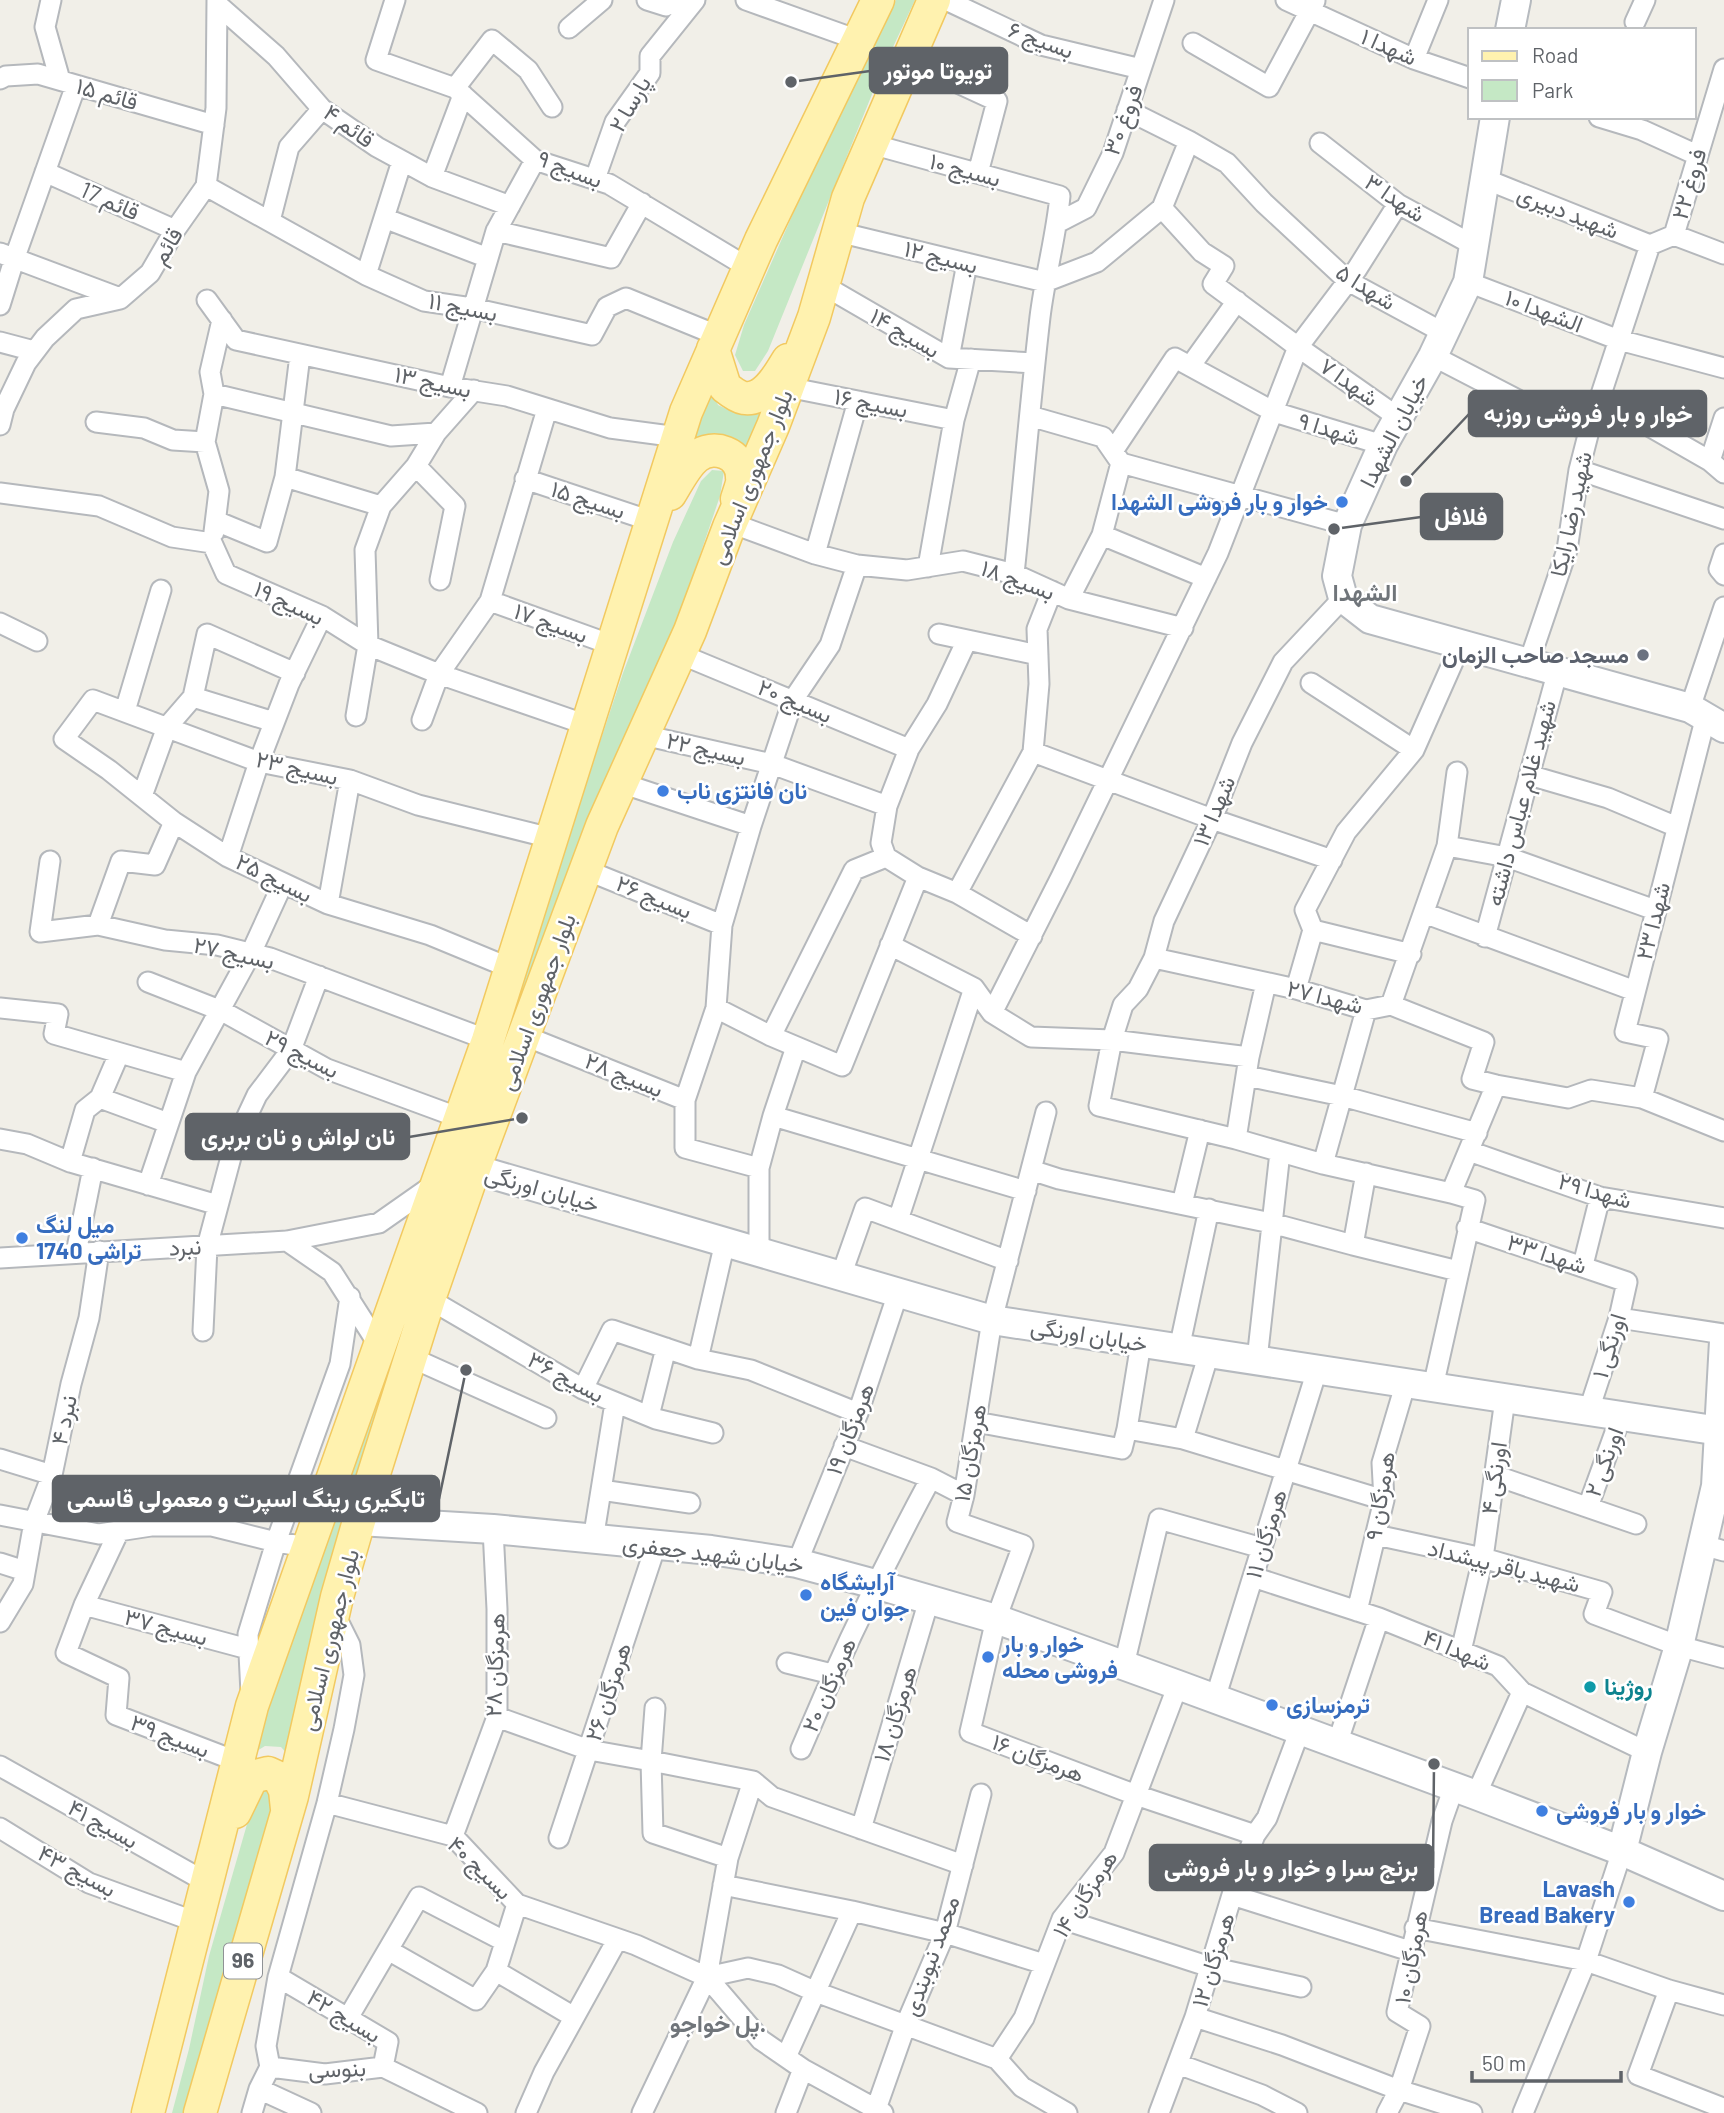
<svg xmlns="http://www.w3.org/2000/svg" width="1724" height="2113" viewBox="0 0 1724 2113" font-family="Barlow,Vazirmatn,sans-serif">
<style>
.green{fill:#c5e8c5}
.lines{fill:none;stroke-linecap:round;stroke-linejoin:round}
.street-casing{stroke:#b5b8bc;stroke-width:23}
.secondary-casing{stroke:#b6babf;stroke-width:32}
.primary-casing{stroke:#f2c960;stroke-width:35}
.street{stroke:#fff;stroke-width:19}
.secondary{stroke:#fff;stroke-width:28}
.primary{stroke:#fff2af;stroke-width:32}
.shop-dot{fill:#3f7fe0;stroke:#fff;stroke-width:2.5}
.worship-dot{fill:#6b7280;stroke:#fff;stroke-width:2.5}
.culture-dot{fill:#0f9aa8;stroke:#fff;stroke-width:2.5}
.labels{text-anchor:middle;stroke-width:5;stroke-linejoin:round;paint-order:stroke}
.shield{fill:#fff;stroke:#8f9295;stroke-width:2}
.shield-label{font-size:21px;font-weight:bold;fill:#5f6368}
.street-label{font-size:23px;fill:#5f6368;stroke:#fff}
.shop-label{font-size:23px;font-weight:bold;fill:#366cbe;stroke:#fff;text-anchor:start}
.worship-label{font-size:23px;font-weight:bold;fill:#5b616d;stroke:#fff;text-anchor:end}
.culture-label{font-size:23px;font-weight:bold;fill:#0d838f;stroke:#fff;text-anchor:start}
.neighbourhood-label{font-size:24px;font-weight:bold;fill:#70757a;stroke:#fff}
.leader{fill:none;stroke:#5f6368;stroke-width:2.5}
.callout-dot{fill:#5f6368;stroke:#fff;stroke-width:2.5}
.callout{fill:#5f6368;stroke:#5f6368;stroke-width:2.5}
.callout-label{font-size:24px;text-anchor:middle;font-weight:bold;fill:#fff}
</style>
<rect width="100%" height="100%" fill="#f1efe8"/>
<path class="green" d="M896,0H915L879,77L768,351L755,371H743L735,355L744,325L832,125Z
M711,389L718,405C743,417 748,414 770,398L746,458L733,439C711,433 704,436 686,449Z
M712,470L724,471L720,496L664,661L631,738L291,1758L281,1747L265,1746L247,1757L507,1021L623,673L673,542L701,481Z
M260,1791H272L273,1811L185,2113H172L189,2049L209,1956L252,1807Z"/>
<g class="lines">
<defs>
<path id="street" d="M51,0L45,27L60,80
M395,0L376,60L455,88L535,160L609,184L749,268
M647,0L666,6L677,0
M746,0L858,40
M946,0L1041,45L1141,69
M1286,0L1414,59L1470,78
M217,4L276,56L322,109L377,147L432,177L510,206
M1635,22L1645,0
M569,28L602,0
M1193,43L1269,87L1315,1
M1414,59L1438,0
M908,60L997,101L978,173
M0,79L6,76L38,74L214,125
M455,88L492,40L528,70L552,107
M1127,110L1189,141L1227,163L1264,203L1348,281L1444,333
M1599,117L1642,130L1697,155
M1320,143L1398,204L1475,246
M871,144L1060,196C1056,237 1045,276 1040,317C1030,403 1023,489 1014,574
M45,172L175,230
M432,177L463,95
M595,179L615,122L650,73V56L695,0
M1485,179L1650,245
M206,186L366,275L424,301L472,308L592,335L607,307L626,298L719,336
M1162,208L1202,252L1224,266L1213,284L1298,347L1399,418
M384,218L488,258
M270,221L289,147L322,109
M1057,223L1086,208L1113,153L1164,0
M496,231L611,258L642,203
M838,232L1045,282L1097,262L1162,208L1189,141
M1674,235L1724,254
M1650,245L1674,235L1724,69
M0,253L120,298
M366,275L402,161
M1468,282L1619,340L1724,368
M823,285L949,358L1035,363
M207,300L236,340L450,387L507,396L610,428L678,437
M0,305L15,257L76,85
M0,342L34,351
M1433,356L1518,400L1589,431
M949,358L967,263
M1191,365L1237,301
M450,387L496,231L535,160
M787,387L954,420
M214,394L391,436L436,433
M1600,398L1710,461
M1030,416L1103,437L1121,463L1102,535L1069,599
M1724,418L1710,461L1724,473
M96,422L144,428L173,440L205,442
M0,425L4,409L26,363L45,338L76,309L120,299L150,273L175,230L206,186L216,108L217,0
M1113,451L1175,358L1274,412L1383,445
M1121,463L1347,525
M416,466L455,506L440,580
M1579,470L1724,519
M285,477L381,506
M525,479L651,521
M0,493L99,506L172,537L212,543L226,574L322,616L368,645L439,674L587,725
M216,521L267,542L285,477L300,355
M731,523L815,554L857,565L907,570L963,561L1014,574L1069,599L1183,628
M214,532L219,491L205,442L214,394L210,372L222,320
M1102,535L1206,578
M815,554L858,401
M1724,554L1719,569L1724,575
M928,567L954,420L971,359
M1343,598L1283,662L1242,743L1212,819L1164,921L1154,958L1138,989L1123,1005L1112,1040L1099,1106L1236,1139L1323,1164L1451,1193
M490,601L612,645
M0,623L37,641
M939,634L1038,655
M680,654L909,749
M1529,662L1567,550L1579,470L1589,431L1650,245
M1311,683L1414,750
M193,697L274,722
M1690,708L1724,607
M125,711L161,590
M356,716L368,645L365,550L381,506L416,466L436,433L474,390
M422,720L439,674L490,601L547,409
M643,735L772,764L887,806
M1033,752L1212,819L1332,860
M1529,775L1608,798L1677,827
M621,783L751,826
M142,796L167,727L193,697L207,634L295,673
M1447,846L1507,857L1655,910
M228,857L259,762L289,684L322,616
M50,861L40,932L98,925L165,940L217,945L270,958L488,1040
M586,870L722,925
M918,877L957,893L1032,936
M957,893L1033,752L1039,684L1037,629L1052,591
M328,904L350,780
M1424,913L1635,991
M98,925L121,861L155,865L174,822
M1313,930L1411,954
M1485,937L1558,670
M890,945L974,988L992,1013L1031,1037L1112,1040L1249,1057
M1154,958L1296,989L1366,1010L1391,1005L1484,1042L1472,1079L1496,1085L1568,1098L1591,1090L1642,1098L1724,1131
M510,968L430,935L328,904L228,857L174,822L109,770L64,739L93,700L259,762L350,780L418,805L551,838
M148,982L222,1011L327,1069L460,1118
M1296,989L1313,930L1305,910L1346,832L1414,750L1461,644
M1391,1005L1447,846L1457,772
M0,1008L58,1014L54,1034L186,1072
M716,1008L771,1036L842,1066L918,877L886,857L881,843L887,806L909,749L937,704L967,640
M992,1013L1061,877L1218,553L1298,347L1357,269L1398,204
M525,1036L685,1100
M771,1036L854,870L886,857
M1247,1076L1342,1096L1477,1133
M100,1098L168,1123
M1642,1098L1658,1039L1625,1032L1706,716
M1046,1112L992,1320L964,1495L957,1522L1023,1545L996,1619L970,1732L1136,1795L1255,1835
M773,1116L1026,1191
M0,1139L27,1144L70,1162L218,1205
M1236,1139L1249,1057L1266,983
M1469,1151L1600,1197L1724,1218
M70,1162L85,1110L100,1098L119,1054
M1323,1164L1366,1010
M759,1168L685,1148V1100L716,1008L722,925L751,826L793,700L830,645L857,565
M1031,1170L1059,1179L1271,1223L1353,1245
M1366,1173L1353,1245L1458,1271
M148,1185L186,1072L251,953L283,883
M1182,1204L1200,1130
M898,1220L974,988
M1467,1228L1627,1282L1619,1318L1589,1410
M287,1241L332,1272L378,1344
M759,1252V1168L773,1116L796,1047
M76,1253L93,1168
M0,1258L287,1241L379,1223L436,1183
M1583,1265L1600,1197
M841,1276L865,1208L1008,1261
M429,1299L583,1389L656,1419L713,1433
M1619,1318L1724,1334
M203,1331L207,1247L235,1142L257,1095L291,1050L319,976
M1179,1349L1209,1209
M410,1357L546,1418
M698,1359L725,1242
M1257,1360L1280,1152
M1433,1387L1475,1200L1451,1193L1496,1085
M583,1389L612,1330L698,1359L751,1370L858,1413
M649,1416L666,1348
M976,1422L1122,1449L1127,1429L1183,1439L1384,1500
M1127,1429L1141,1343
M1183,1439L1209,1353
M844,1446L931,1478L964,1495
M0,1459L52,1475
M1494,1475L1636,1524
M601,1490L690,1503
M1588,1507L1621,1416
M0,1515L99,1534L151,1526H212L276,1542L308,1547
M119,1531L84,1605L66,1653L119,1678L116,1715L236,1761
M1376,1535L1483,1558L1602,1592L1594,1614L1679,1646L1724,1658
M593,1540L615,1403
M1703,1545L1724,1551
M0,1563L25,1571
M797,1563L858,1413L898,1293
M1253,1577L1379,1618L1498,1666L1522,1692L1647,1752
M84,1605L248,1649
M1357,1611L1384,1500L1382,1463L1406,1382
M0,1622L23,1584L34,1522L52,1475L71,1384L89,1318L99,1251
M1461,1651L1483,1558L1505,1399
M787,1663L832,1674
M1124,1665L1159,1519L1262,1548
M251,1693L248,1634L276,1542L340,1364L350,1297
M1215,1699L1317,1370
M655,1708L651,1761L753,1781
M497,1717L589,1750L651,1761L653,1833L728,1858L707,1977L642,2113
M1337,1744L1379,1618
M801,1749C840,1656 883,1567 931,1478
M0,1766L206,1882
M1476,1795L1522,1692
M327,1803L453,1836L517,1904L636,1945L707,1977L761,2040L803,2069L876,2109
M0,1828L89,1883L196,1922
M861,1829L929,1600
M453,1836L497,1717V1609L493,1529
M559,1838L656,1545
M728,1858L753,1781L772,1797L963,1865
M723,1885L852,1911L945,1933L1044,1964
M1232,1895L1410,1951
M1062,1919L1210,1967L1301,1987
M1415,1928L1586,1961L1669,1990L1724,2005
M388,1950L476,2000L496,1971L517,1904
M496,1971L574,2017
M278,1977L388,2042L383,2067
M707,1977L748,1968L778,1975L816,1992L997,2059L1022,2087L1067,2113
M1669,1990L1638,2075L1723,2108
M1195,2017L1282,2045L1399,2090L1472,2113
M348,2018L419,1897L504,1941
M786,2057L852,1911
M997,2059L1024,2018L1062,1919L1114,1853L1178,1685
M1178,2064L1262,2095L1297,2113
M270,2067L325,2074L383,2067L477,2113
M259,2089L311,2113
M252,2113L259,2089L270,2067L266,2046L278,1977L327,1803L344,1729L354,1675L350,1645L334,1613
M526,2113L544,2072L617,1940
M786,2113L803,2069
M883,2113L876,2109L906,2024L945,1933L981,1794
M1159,2113L1195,2017L1232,1895L1255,1835L1267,1818L1300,1730
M1387,2113L1399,2090L1420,2026L1397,2012L1442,1821L1454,1787
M1523,2113L1586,1961L1622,1851"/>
<path id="secondary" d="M1510,30L1516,0
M1495,117L1468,282L1433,356L1383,445L1347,525L1337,576L1343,598L1370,619L1690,708L1724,728
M474,1169L992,1320L1720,1431
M359,1521L493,1529L711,1550L797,1563L875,1584L996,1619L1178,1685L1476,1795L1622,1851L1724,1896
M1622,1851L1647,1752L1679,1646L1716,1486L1724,1341"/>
<path id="primary" d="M713,349L725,387C730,391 738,397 744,398C765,401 779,375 788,360
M670,494C677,483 685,466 696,457C713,443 742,453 742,477C743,483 739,492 737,499
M235,1812L252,1777L268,1773L279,1778L285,1790L287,1809
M148,2113L252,1706L488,1040L686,412L761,240L878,0
M200,2113L292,1796L337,1597L359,1521L429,1299L474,1169L602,826L690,631L729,527L773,426L814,317L848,198L934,0"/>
</defs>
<use href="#street" class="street-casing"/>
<use href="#secondary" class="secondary-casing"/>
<use href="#primary" class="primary-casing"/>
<use href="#street" class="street"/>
<use href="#secondary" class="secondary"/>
<use href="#primary" class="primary"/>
</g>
<g class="shop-dot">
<circle cx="1342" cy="502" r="7"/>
<circle cx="663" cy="791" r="7"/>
<circle cx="22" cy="1238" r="7"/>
<circle cx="806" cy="1595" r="7"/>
<circle cx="988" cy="1657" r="7"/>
<circle cx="1272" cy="1705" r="7"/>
<circle cx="1542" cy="1811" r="7"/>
<circle cx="1629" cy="1902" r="7"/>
</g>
<circle class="worship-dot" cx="1643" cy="655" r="7"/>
<circle class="culture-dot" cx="1590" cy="1687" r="7"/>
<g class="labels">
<rect class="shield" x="224" y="1943.5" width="38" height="35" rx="5"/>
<g class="shield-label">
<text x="243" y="1968">96</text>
</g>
<g class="street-label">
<text transform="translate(1041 40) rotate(20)" y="8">بسیج ۶</text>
<text transform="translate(1389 47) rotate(24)" y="8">شهدا ۱</text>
<text transform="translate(107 94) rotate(16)" y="8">قائم ۱۵</text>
<text transform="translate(630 104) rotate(-60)" y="8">پارسا ۲</text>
<text transform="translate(1123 120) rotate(-70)" y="8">فروغ ۳۰</text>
<text transform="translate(349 126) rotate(36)" y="8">قائم ۴</text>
<text transform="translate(570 169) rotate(21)" y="8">بسیج ۹</text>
<text transform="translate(965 170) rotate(15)" y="8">بسیج ۱۰</text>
<text transform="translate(1689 184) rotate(-74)" y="8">فروغ ۲۲</text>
<text transform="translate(1395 198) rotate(34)" y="8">شهدا ۳</text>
<text transform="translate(110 201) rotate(24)" y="8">قائم 17</text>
<text transform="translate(1568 212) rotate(22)" y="8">شهید دبیری</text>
<text transform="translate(167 246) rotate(-59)" y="8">قائم</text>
<text transform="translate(941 257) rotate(14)" y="8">بسیج ۱۲</text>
<text transform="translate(1366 287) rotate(32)" y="8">شهدا ۵</text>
<text transform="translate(463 307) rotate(11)" y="8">بسیج ۱۱</text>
<text transform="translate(1544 311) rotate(21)" y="8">الشهدا ۱۰</text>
<text transform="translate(905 333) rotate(30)" y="8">بسیج ۱۴</text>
<text transform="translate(433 382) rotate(12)" y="8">بسیج ۱۳</text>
<text transform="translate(1349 382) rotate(35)" y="8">شهدا ۷</text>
<text transform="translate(871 403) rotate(11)" y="8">بسیج ۱۶</text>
<text transform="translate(1329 429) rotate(17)" y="8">شهدا ۹</text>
<text transform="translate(1394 431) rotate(-63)" y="8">خیابان الشهدا</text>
<text transform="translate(751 477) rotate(-68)" y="8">بلوار جمهوری اسلامی</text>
<text transform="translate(588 500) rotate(18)" y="8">بسیج ۱۵</text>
<text transform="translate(1571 514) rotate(-78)" y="8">شهید رضا رایکا</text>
<text transform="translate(1018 580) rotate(20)" y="8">بسیج ۱۸</text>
<text transform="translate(289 603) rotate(25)" y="8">بسیج ۱۹</text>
<text transform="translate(551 623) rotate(20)" y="8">بسیج ۱۷</text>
<text transform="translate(795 701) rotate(23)" y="8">بسیج ۲۰</text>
<text transform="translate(706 749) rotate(13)" y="8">بسیج ۲۲</text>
<text transform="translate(297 768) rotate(13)" y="8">بسیج ۲۳</text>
<text transform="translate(1521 803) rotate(-75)" y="8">شهید غلام عباس داشته</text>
<text transform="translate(1214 811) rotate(-67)" y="8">شهدا ۱۳</text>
<text transform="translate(274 878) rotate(26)" y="8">بسیج ۲۵</text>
<text transform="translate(654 897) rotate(22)" y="8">بسیج ۲۶</text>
<text transform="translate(1653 921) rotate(-76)" y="8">شهدا ۲۳</text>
<text transform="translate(234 953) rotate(12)" y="8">بسیج ۲۷</text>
<text transform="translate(1325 997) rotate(14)" y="8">شهدا ۲۷</text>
<text transform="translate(537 1002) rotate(-70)" y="8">بلوار جمهوری اسلامی</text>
<text transform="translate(302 1054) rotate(27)" y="8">بسیج ۲۹</text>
<text transform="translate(624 1075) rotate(22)" y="8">بسیج ۲۸</text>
<text transform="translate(542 1189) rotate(16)" y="8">خیابان اورنگی</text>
<text transform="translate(1595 1191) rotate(16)" y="8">شهدا ۲۹</text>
<text transform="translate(185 1247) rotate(-3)" y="8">نبرد</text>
<text transform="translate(1547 1254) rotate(18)" y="8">شهدا ۳۳</text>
<text transform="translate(1089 1335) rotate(9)" y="8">خیابان اورنگی</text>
<text transform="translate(1609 1346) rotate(-73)" y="8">اورنگی ۱</text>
<text transform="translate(566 1377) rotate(28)" y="8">بسیج ۳۶</text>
<text transform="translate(64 1420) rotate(-78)" y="8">نبرد ۴</text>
<text transform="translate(850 1429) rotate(-69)" y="8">هرمزگان ۱۹</text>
<text transform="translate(970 1453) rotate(-80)" y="8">هرمزگان ۱۵</text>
<text transform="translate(1604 1462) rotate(-70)" y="8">اورنگی ۲</text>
<text transform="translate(1494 1478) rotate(-82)" y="8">اورنگی ۴</text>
<text transform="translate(1380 1496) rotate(-81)" y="8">هرمزگان ۹</text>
<text transform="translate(1266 1534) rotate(-73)" y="8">هرمزگان ۱۱</text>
<text transform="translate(713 1554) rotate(7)" y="8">خیابان شهید جعفری</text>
<text transform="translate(1504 1566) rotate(14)" y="8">شهید باقر پیشداد</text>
<text transform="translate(166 1627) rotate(15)" y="8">بسیج ۳۷</text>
<text transform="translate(329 1640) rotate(-76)" y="8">بلوار جمهوری اسلامی</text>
<text transform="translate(1457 1650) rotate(23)" y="8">شهدا ۴۱</text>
<text transform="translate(495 1665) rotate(-88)" y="8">هرمزگان ۲۸</text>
<text transform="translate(829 1685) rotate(-66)" y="8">هرمزگان ۲۰</text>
<text transform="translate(608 1692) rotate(-72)" y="8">هرمزگان ۲۶</text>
<text transform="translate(895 1714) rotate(-73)" y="8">هرمزگان ۱۸</text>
<text transform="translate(170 1736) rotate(21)" y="8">بسیج ۳۹</text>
<text transform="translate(1038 1758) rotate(21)" y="8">هرمزگان ۱۶</text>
<text transform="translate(103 1824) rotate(29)" y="8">بسیج ۴۱</text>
<text transform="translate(480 1868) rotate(44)" y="8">بسیج ۴۰</text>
<text transform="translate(77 1871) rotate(28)" y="8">بسیج ۴۳</text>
<text transform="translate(1085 1894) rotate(-57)" y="8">هرمزگان ۱۴</text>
<text transform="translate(931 1956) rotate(-70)" y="8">محمد نبوبندی</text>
<text transform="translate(1411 1957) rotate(-79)" y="8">هرمزگان ۱۰</text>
<text transform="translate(1213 1960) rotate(-73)" y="8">هرمزگان ۱۲</text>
<text transform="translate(344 2016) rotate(31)" y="8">بسیج ۴۲</text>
<text transform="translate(337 2069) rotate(-2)" y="8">بنوسی</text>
</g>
<g class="shop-label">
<text x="1328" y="510" text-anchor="end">خوار و بار فروشی الشهدا</text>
<text x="677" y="799">نان فانتزی ناب</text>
<text x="36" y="1233">میل لنگ<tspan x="36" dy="26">تراشی 1740</tspan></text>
<text x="820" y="1590">آرایشگاه<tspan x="820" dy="26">جوان فین</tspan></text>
<text x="1002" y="1652">خوار و بار<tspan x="1002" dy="26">فروشی محله</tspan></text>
<text x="1286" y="1713">ترمزسازی</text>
<text x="1556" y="1819">خوار و بار فروشی</text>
<text x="1615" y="1897" text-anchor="end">Lavash<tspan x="1615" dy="26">Bread Bakery</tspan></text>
</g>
<g class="worship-label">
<text x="1629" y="663">مسجد صاحب الزمان</text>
</g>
<g class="culture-label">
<text x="1604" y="1695">روژینا</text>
</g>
<g class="neighbourhood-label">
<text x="1365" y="601">الشهدا</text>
<text x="718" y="2032">پل خواجو.</text>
</g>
</g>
<path class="leader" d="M791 82L870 71M1406 481L1469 414M1334 529L1421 517M522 1118L409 1137M466 1370L439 1499M1434 1764L1433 1868"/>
<g class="callout-dot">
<circle cx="791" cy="82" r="7"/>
<circle cx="1406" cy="481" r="7"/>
<circle cx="1334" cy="529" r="7"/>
<circle cx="522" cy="1118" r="7"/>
<circle cx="466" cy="1370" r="7"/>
<circle cx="1434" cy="1764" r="7"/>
</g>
<g class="callout">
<rect x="870" y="48" width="137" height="45" rx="7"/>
<rect x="1469" y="391" width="237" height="45" rx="7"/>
<rect x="1421" y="494" width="81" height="45" rx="7"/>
<rect x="186" y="1114" width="223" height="45" rx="7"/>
<rect x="53" y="1476" width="386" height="45" rx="7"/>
<rect x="1150" y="1845" width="283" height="45" rx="7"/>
</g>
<g class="callout-label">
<text x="938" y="79">تویوتا موتور</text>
<text x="1588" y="422">خوار و بار فروشی روزبه</text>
<text x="1461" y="525">فلافل</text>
<text x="298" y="1145">نان لواش و نان بربری</text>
<text x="246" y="1507">تابگیری رینگ اسپرت و معمولی قاسمی</text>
<text x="1291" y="1876">برنج سرا و خوار و بار فروشی</text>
</g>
<rect x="1468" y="28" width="228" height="91" fill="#ffffff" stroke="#bfc1c3" stroke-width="2"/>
<rect x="1482" y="51" width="35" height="10" fill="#fff2af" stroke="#bfc1c3" stroke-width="2"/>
<text x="1532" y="63" font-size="21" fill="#5f6368">Road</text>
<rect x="1482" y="80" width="35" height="21" fill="#c5e8c5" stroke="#bfc1c3" stroke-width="2"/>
<text x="1532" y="98" font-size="21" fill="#5f6368">Park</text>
<path d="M1472 2071v10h149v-10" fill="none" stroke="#5f6368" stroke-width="3.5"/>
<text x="1482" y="2071" font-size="21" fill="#5f6368" stroke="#ffffff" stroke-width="5" paint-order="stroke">50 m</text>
</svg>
